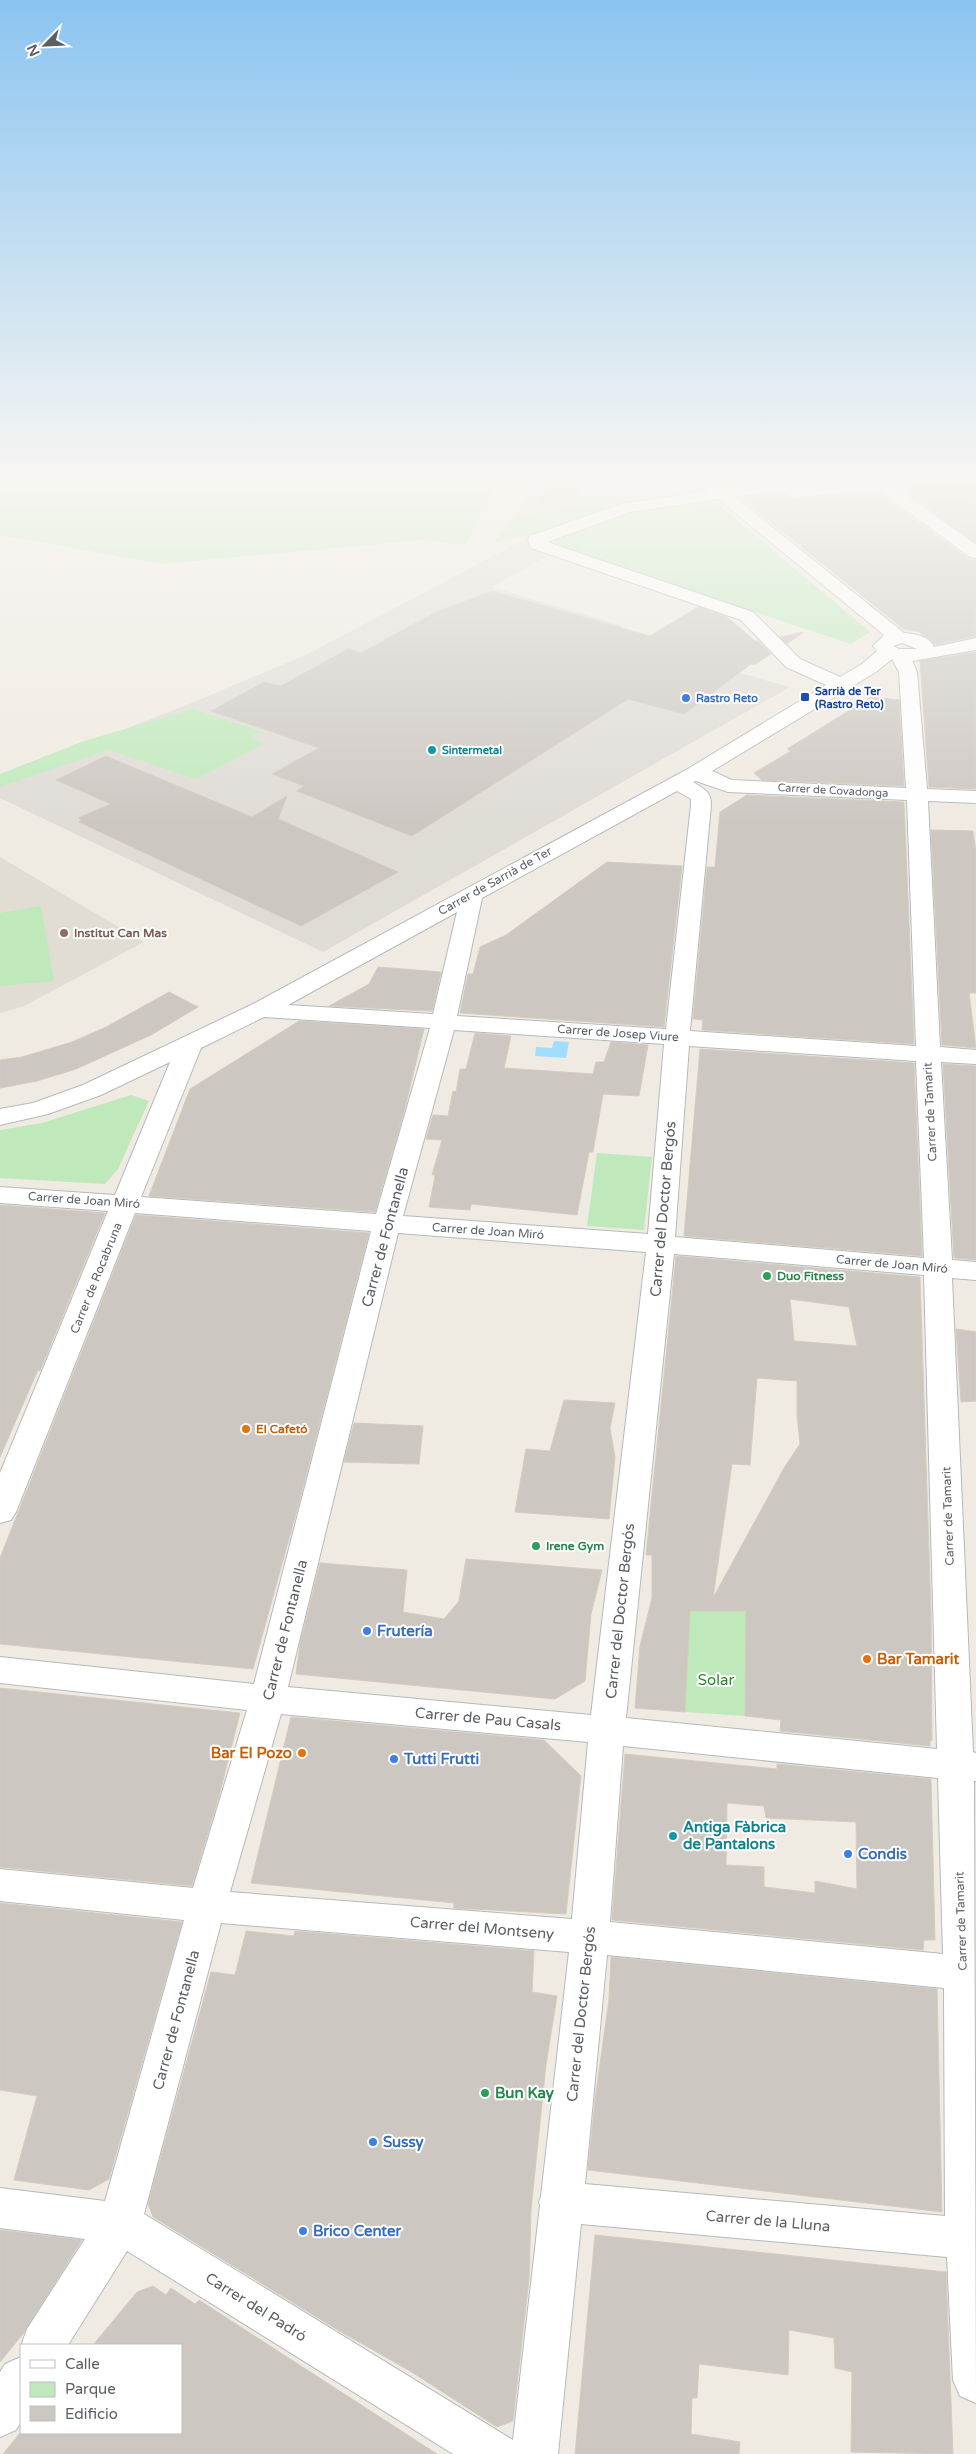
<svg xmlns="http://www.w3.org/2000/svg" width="976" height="2454" viewBox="0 0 976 2454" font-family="'Varela Round',sans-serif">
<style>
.industrial{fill:#dfdcd6}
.education{fill:#e1ddd2}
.green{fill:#bfe9bb}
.water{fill:#a1ddff}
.building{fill:#ccc7c1;stroke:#d4ccbf;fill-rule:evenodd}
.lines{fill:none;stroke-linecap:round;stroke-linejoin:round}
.minor-casing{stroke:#b5b9bd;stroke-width:2}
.minor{fill:#fff;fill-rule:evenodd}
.transit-dot{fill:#1a4fb4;stroke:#fff;stroke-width:2}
.shop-dot{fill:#3f7fe0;stroke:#fff;stroke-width:2}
.culture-dot{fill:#0f9aa8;stroke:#fff;stroke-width:2}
.education-dot{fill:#8d6e63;stroke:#fff;stroke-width:2}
.leisure-dot{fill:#2e9e5b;stroke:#fff;stroke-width:2}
.food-dot{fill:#e8710a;stroke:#fff;stroke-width:2}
.labels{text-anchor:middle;stroke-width:4;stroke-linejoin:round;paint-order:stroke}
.far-transit-label{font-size:11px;font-weight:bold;fill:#164399;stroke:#fff;text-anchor:start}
.far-shop-label{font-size:11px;font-weight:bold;fill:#366cbe;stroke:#fff;text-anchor:start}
.far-culture-label{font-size:11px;font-weight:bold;fill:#0d838f;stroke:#fff;text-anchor:start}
.far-street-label{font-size:11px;fill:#5a5f64;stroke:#fff}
.street-label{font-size:12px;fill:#5a5f64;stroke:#fff}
.education-label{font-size:12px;font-weight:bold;fill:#785e54;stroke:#fff;text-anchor:start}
.leisure-label{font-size:12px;font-weight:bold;fill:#27864d;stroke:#fff;text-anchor:start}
.food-label{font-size:12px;font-weight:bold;fill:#c56008;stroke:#fff;text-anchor:start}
.near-street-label{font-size:15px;fill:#5a5f64;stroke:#fff}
.near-shop-label{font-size:15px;font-weight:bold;fill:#366cbe;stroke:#fff;text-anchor:start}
.near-food-label{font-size:15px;font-weight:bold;fill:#c56008;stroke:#fff;text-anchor:start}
.near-park-label{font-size:15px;fill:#2e822c;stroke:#fff}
.near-culture-label{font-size:15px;font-weight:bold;fill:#0d838f;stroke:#fff;text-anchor:start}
.near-leisure-label{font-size:15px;font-weight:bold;fill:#27864d;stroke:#fff;text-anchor:start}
</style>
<rect width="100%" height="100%" fill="#efebe2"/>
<path class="industrial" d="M534,481H763L766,483L516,515Z
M531,536L562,548L492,587L623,626L610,637L790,687L323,952L0,798V778L189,704L308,654Z"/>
<path class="education" d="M0,857L144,942L24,1006L0,1013Z"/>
<path class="green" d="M0,481H497L466,545L423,540L162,564L0,535Z
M702,491L870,632L851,644L524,536L494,542L513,516Z
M193,709L261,731L251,738L264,744L196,779L109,750L0,787V774L84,741Z
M41,906L54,981L0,986V913Z
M131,1095L149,1101L118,1169L105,1184L0,1178V1130L42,1123Z
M597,1153L652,1157L644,1230L587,1226Z
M652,1590L698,1611H756L746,1638L745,1716L685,1712L688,1649L652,1601Z"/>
<path class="water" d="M554,1041L569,1042L566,1058L535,1056L536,1047L552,1048Z"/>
<path class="building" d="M549,481H585L573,504L538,502Z
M720,481H767L727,487Z
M976,481V543L906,492L909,487Z
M875,491L969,559L976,560V636L935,645L930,639L921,634V632L903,629L741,498L786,492L787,497L795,500Z
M492,591L650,636L698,607L727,617L755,641H758L771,654L754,665L751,664L684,714L628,699L412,836L297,791L304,786L272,774L319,748L211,711L264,682L281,686L348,649L361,653L436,612Z
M804,632L787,644L780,637Z
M976,652V789L929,787L920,661Z
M871,697L899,700L904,786L762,780L754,773L791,751L787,749Z
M106,756L252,817L287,796L278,819L398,872L301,926L79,822L82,820L78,818L111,804L56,780Z
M747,795L904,802L914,1044L702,1030L703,1020L693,1019L707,867H715L720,812Z
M931,830L973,831L976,852V993H969L976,1048L942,1045Z
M607,862L682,866L664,1027L460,1013L468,974H473L480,947L506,935Z
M378,967L441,972L432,1011L329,1006L369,984Z
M169,992L198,1007L151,1035L76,1069L37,1081L0,1088V1060L22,1057L72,1042L106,1027Z
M299,1021L424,1029L404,1112L375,1212L149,1196L190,1089Z
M475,1033L511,1036L504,1068L593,1074L596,1062H604L611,1042L648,1045L639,1096L603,1094L593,1152H589L577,1215L471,1204L470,1210L429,1207L434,1182L435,1175H432L442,1140L426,1139L433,1115L448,1116L453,1091L456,1092L460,1069H466Z
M700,1049L914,1063L922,1256L684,1236Z
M943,1064L976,1066V1260L954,1258Z
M0,1205L105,1213L40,1371L38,1370L0,1457Z
M136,1215L369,1233L300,1499L253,1669L0,1644V1558Z
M676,1256L920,1277L931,1613L932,1741L930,1740V1746L780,1731L781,1720L745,1716L746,1611H690L685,1712L635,1708L640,1646L652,1598V1555H646ZM790,1299L849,1307L857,1346L794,1341ZM757,1378L797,1381V1416L800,1444L784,1468L713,1598L732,1464L750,1465Z
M956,1329L976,1332V1401L961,1402Z
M564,1400L615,1403L610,1428L615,1457L609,1519L515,1512L526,1449L550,1451Z
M354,1423L423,1426L419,1464L344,1462Z
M466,1559L602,1570L591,1614L585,1681L555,1699L296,1674L300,1644L320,1563L407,1570L403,1612L444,1619L459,1601Z
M0,1688L240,1713L219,1796L192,1886L0,1867Z
M291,1717L544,1740L581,1776L566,1914L454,1908V1903L251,1883Z
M625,1754L777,1769V1764L931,1779L935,1940H924L923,1950L612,1920ZM727,1803L764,1806L766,1818L856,1822L857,1889L815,1881V1893L764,1887V1867L726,1865Z
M0,1903L182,1922L109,2179L89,2190L14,2180L37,2096L0,2090Z
M246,1931L294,1936L295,1931L534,1951L532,1992L557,1996L546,2065L531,2210L529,2279L513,2421L497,2427L410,2371L336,2329L153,2217L148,2204L211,1972L235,1975Z
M611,1957L937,1989L942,2212L588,2170L595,2100L609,1999Z
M0,2230L82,2240L23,2334L0,2362Z
M595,2235L946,2272L953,2454L851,2452L852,2372L835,2368L834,2338L789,2330L788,2375L699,2364L697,2398H692L691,2434L740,2442L739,2454H575Z
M153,2286L166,2295L171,2288L195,2304L199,2300L437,2454H3L20,2433H181V2345H93L137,2292Z"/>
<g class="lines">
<defs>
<path id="minor" d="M780,481H823L821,484L812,486L859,481H909L907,484L895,486L976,545V558L970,557L877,489L795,498L789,496L787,493L791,489L735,497L904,633C915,634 929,636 934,647L976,638V650L912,661L917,672L927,789L976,791V803L928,801L940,1047L976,1050V1064L941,1062L952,1260L976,1262V1280L952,1278L973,1752L976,1753V1781H974L976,2403L960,2396L953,2380L947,2257L581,2224L558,2454H453L127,2251L68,2345L21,2346L27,2329L85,2239L0,2228V2188L105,2201L184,1920L0,1901V1869L193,1888L247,1710L0,1683V1657L254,1684L371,1231L135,1213L16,1512L11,1520L0,1523V1473L108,1211L0,1203V1187L115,1195L170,1062L101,1095L48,1114L0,1125V1109L33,1103L83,1085L251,1005L686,770L826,685L786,667L741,620L531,548L528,540L530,536L621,504L708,491L705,487L713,482L725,489ZM718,499L884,635L873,646L877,651L862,664L840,677L800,659L753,612L547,542L630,512ZM902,643L917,649H899L893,646ZM892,659L899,672L906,788L732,780L712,771L876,672ZM696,781L728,792L907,800L916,1046L690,1031L711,805C711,791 704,789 693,782ZM677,791L691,799V805L666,1029L457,1016L482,898ZM457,912L433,1014L288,1005ZM264,1017L430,1028L376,1214L141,1197L201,1048ZM454,1030L664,1044L648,1234L403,1216ZM689,1046L916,1061L924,1258L675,1237ZM398,1233L646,1252L591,1715L288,1687ZM674,1254L924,1275L937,1749L626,1718ZM281,1714L588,1742L572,1919L230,1892ZM623,1746L938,1778L943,1954L610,1922ZM221,1923L569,1952L541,2196L539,2202L540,2205L513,2440L144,2214ZM607,1955L944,1988L945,2216L585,2184Z
M21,2357V2422L16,2430L0,2437V2372L5,2364Z"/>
</defs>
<use href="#minor" class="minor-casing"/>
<use href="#minor" class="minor"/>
</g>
<linearGradient id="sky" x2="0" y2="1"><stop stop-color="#8bc4f1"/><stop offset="0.58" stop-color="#f8f6f2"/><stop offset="1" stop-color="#f8f6f2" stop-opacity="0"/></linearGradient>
<rect width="976" height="825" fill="url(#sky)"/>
<rect class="transit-dot" x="800" y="692" width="10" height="10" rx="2.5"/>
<g class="shop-dot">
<circle cx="686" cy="698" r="5"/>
<circle cx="367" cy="1631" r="5"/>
<circle cx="394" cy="1759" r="5"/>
<circle cx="848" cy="1854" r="5"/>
<circle cx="373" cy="2142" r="5"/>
<circle cx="303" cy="2231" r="5"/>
</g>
<g class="culture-dot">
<circle cx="432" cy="750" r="5"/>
<circle cx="673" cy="1836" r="5"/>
</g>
<circle class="education-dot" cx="64" cy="933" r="5"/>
<g class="leisure-dot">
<circle cx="767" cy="1276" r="5"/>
<circle cx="536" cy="1546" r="5"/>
<circle cx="485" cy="2093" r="5"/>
</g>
<g class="food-dot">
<circle cx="246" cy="1429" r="5"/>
<circle cx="867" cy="1659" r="5"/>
<circle cx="302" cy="1753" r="5"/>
</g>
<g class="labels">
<g class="far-transit-label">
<text x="815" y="695">Sarrià de Ter<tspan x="815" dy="13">(Rastro Reto)</tspan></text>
</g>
<g class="far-shop-label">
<text x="696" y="702">Rastro Reto</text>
</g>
<g class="far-culture-label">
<text x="442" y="754">Sintermetal</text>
</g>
<g class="far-street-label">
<text transform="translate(833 790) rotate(3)" y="4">Carrer de Covadonga</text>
</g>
<g class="street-label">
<text transform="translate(495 881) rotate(-29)" y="4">Carrer de Sarrià de Ter</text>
<text transform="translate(618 1033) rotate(4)" y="4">Carrer de Josep Viure</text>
<text transform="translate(930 1112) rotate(-93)" y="4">Carrer de Tamarit</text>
<text transform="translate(84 1200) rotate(4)" y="4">Carrer de Joan Miró</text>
<text transform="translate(488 1231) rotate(4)" y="4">Carrer de Joan Miró</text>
<text transform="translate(892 1264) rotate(5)" y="4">Carrer de Joan Miró</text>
<text transform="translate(96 1278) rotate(-68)" y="4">Carrer de Rocabruna</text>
<text transform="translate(948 1516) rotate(-92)" y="4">Carrer de Tamarit</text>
<text transform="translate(961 1921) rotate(-92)" y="4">Carrer de Tamarit</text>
</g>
<g class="education-label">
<text x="74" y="937">Institut Can Mas</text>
</g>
<g class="leisure-label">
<text x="777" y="1280">Duo Fitness</text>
<text x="546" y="1550">Irene Gym</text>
</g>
<g class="food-label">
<text x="256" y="1433">El Cafetó</text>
</g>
<g class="near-street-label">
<text transform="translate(663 1209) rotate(-85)" y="5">Carrer del Doctor Bergós</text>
<text transform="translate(385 1237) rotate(-75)" y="5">Carrer de Fontanella</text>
<text transform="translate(620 1611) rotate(-84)" y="5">Carrer del Doctor Bergós</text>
<text transform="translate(285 1630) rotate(-76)" y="5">Carrer de Fontanella</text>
<text transform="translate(488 1719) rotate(5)" y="5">Carrer de Pau Casals</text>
<text transform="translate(482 1928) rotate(5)" y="5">Carrer del Montseny</text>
<text transform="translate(581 2014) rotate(-84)" y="5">Carrer del Doctor Bergós</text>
<text transform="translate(176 2020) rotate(-75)" y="5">Carrer de Fontanella</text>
<text transform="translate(768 2221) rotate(5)" y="5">Carrer de la Lluna</text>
<text transform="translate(256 2307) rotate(32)" y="5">Carrer del Padró</text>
</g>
<g class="near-shop-label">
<text x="377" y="1636">Frutería</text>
<text x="404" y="1764">Tutti Frutti</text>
<text x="858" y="1859">Condis</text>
<text x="383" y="2147">Sussy</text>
<text x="313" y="2236">Brico Center</text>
</g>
<g class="near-food-label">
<text x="877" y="1664">Bar Tamarit</text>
<text x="292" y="1758" text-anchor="end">Bar El Pozo</text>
</g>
<g class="near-park-label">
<text x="716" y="1685">Solar</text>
</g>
<g class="near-culture-label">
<text x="683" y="1832">Antiga Fàbrica<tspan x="683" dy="17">de Pantalons</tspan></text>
</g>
<g class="near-leisure-label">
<text x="495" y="2098">Bun Kay</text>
</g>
</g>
<rect x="20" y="2344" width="162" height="90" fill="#ffffff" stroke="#bdbfc1"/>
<rect x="30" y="2360" width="25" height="8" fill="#ffffff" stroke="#bdbfc1"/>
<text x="65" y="2369" font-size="15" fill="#5a5f64">Calle</text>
<rect x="30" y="2382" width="25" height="15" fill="#bfe9bb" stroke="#bdbfc1"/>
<text x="65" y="2394" font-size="15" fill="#5a5f64">Parque</text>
<rect x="30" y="2406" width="25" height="15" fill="#ccc7c1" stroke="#bdbfc1"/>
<text x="65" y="2419" font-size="15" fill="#5a5f64">Edificio</text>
<g transform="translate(45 45) rotate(246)" stroke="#ffffff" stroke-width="4" paint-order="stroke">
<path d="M0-4L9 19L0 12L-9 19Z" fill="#5a5f64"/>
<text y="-8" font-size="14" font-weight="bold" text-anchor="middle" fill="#5a5f64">N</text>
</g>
</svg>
